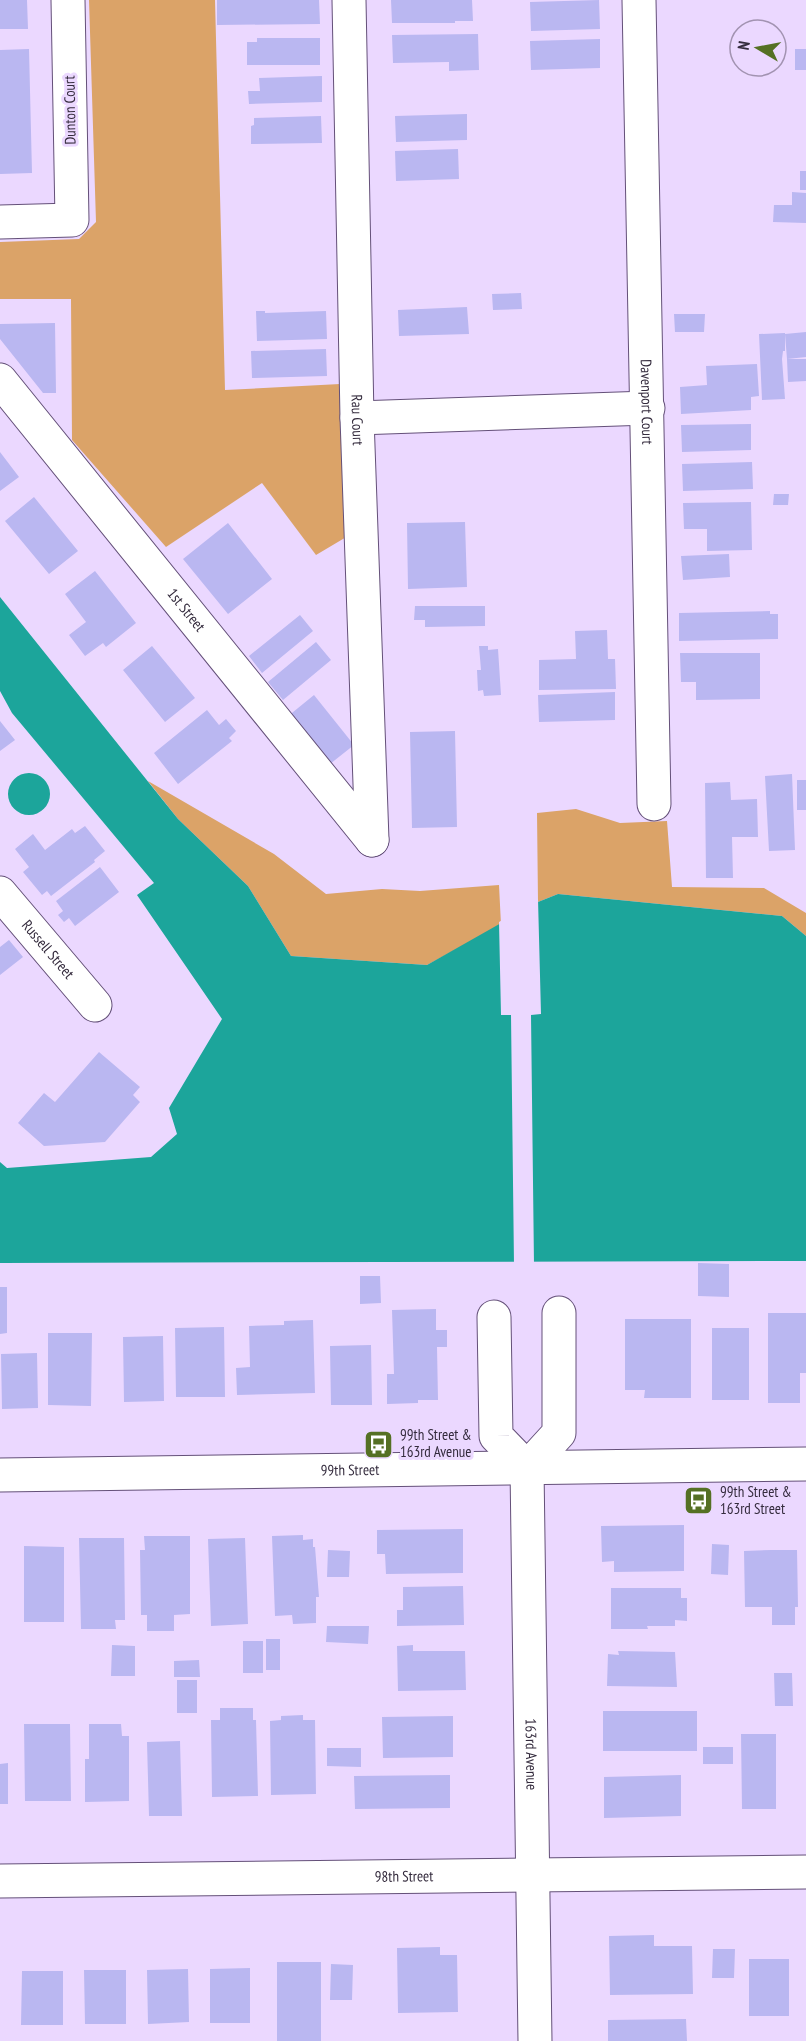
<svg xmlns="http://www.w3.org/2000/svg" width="806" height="2041" viewBox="0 0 806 2041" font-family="'PT Sans Narrow',sans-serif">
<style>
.green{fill:#dba368}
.water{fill:#1ca59b}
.pier{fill:#ebd8ff}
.building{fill:#bab7f1}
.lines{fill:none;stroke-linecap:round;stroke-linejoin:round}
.minor-casing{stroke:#645079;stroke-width:35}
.minor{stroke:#fff;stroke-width:33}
.labels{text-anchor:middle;stroke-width:6;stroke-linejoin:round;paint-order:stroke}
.street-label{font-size:15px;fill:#342b3d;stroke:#ebd8ff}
.poi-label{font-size:15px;fill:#342b3d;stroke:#ebd8ff;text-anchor:start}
</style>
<rect width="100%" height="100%" fill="#ebd8ff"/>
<path class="green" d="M89,0H215L225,390L340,384L348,536L316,555L262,483L166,547L72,440L71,299H0V242L79,239L96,222Z
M148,781L274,854L326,894L382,889L420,891L499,885L501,925L427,965L291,956L248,886L178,819Z
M576,809L620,823L667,821L672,887L764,888L806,913V936L782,916L558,894L538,902L537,813Z"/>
<path class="water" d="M0,597L178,819L248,886L291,956L427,965L538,902L558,894L782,916L806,936V1261L0,1263V1162L7,1168L151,1157L177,1134L169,1108L222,1019L137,895L154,883L12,713L0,691Z
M8 794a21 21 0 1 1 42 0a21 21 0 1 1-42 0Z"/>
<path class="pier" d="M538,899L541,1014L531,1015L534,1265H514L511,1015H501L499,922Z"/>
<path class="building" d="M0,0H27L28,29H0Z
M217,0H319L320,24L217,25Z
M391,0H472L473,21H455V23H392Z
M599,0L600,29L531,31L530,2Z
M478,34L479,70L449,71V62L393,63L392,35Z
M257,38H320V65H247V42H257Z
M600,39V68L531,70L530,41Z
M29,49L32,173L0,174V50Z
M795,49H806V70H795Z
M322,76V102L249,104L248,91H260L259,78Z
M467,114V140L396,142L395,116Z
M321,116L322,143L251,144V126L254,125V118Z
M458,149L459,179L396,181L395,151Z
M800,171H806V190H800Z
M792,192L806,193V223L773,222L774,205H792Z
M521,293L522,309L493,310L492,294Z
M467,307L469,334L399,336L398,310Z
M256,311H265V313L326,311L327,339L257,341Z
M674,314H705L704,332H675Z
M55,323L56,393H43L0,339V324Z
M806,332V357L787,359L785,334Z
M785,333V351H783L782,359L785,399L762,400L759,334Z
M326,349L327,376L252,378L251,351Z
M787,359H806V381L788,382Z
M757,364L759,396L751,397V410L681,414L680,387L707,385L706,366Z
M751,424V450L682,452L681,425Z
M0,452L19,477L0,491Z
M752,462L753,489L683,491L682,464Z
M774,494H789L788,505H773Z
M34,497L78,551L49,574L5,521Z
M751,502L752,550L707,551V529H684L683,503Z
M465,522L467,587L408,589L407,523Z
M228,523L272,579L228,614L183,559Z
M729,554L730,577L683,580L681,556Z
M95,571L136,623L106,647L103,643L85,656L69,635L86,622L65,594Z
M415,606H485V626L425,627V620H414Z
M770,611V614H778V639L679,641V613Z
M300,615L313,631L262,673L249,656Z
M607,630L608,659H615L616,689L539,690V660L576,659L575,631Z
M316,642L331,660L283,700L268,682Z
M152,646L195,698L165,722L123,670Z
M479,646H488V650L498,649L501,695L484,696L483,690L478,691L477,670H481Z
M680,653H760V699L696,700V682H681Z
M615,692V720L539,722L538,695Z
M314,695L354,745L330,764L287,717Z
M207,710L219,725L226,719L236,731L229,738L232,741L178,784L154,753Z
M0,721L15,740L0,751Z
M455,731L457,827L412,828L410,732Z
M792,774L795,850L769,851L765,776Z
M797,780H806V810H797Z
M730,782L731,800L757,799L758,837H732L733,878H706L705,783Z
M85,826L105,851L94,860L95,862L51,896L47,891L42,895L23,872L29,867L15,849L33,834L45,850L72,829L75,833Z
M100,867L119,892L75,926L69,918L64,922L58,915L63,911L56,901Z
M9,940L23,957L0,975V947Z
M99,1052L140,1087L133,1095L140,1102L105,1142L44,1146L18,1123L44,1093L55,1102Z
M698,1263L729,1264V1297L698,1296Z
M360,1276H380L381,1303L360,1304Z
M0,1287H7V1333L0,1334Z
M436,1309V1330H447V1347H437L438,1400H418V1403L387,1404V1374H394L392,1310Z
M768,1313H806V1373H800V1403H768Z
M625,1319H691V1398H644L645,1390H625Z
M313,1320L315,1393L237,1395L236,1368L250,1367L249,1326L284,1325V1321Z
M224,1327L225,1397H176L175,1328Z
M712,1328H749V1400H712Z
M48,1333H92L91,1406L48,1405Z
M163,1336L164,1401L124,1402L123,1337Z
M371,1345L372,1405H331L330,1346Z
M37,1353L38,1408L2,1409L1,1354Z
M684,1525V1571L614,1572V1561L602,1562L601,1526Z
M463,1529V1573L386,1574L385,1554H377V1530Z
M303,1535V1540L313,1539V1547H315L319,1597H316V1623L293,1624L292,1615L275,1616L272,1536Z
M144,1536H190V1614L174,1615V1631H147V1615H141L140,1550H145Z
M79,1538H124L125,1620H115L116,1629H81Z
M245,1538L248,1624L211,1626L208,1539Z
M712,1544L729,1545L728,1575L711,1574Z
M24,1546L64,1547V1622H24Z
M328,1550L350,1551L349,1577H327Z
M771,1550H797L798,1607H795V1625H772V1607H745L744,1551Z
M463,1586L464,1625L397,1626V1610H403V1587Z
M611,1588H681V1598H687V1621L675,1620V1626H647L648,1629H611Z
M327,1626H369L368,1644L326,1642Z
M266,1639H280V1670H266Z
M243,1641H263V1673H243Z
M112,1645L135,1646V1676H111Z
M413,1645V1651H465L466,1690L398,1691L397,1646Z
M618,1651L675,1652L677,1687L607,1686L608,1654L619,1655Z
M199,1660L200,1677H174V1661Z
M774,1673H792L793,1706H775Z
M177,1680H197V1713H177Z
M220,1708H253V1720H256L258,1796L212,1797L211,1720H220Z
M603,1711H697V1751H603Z
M303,1715V1720H315L316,1794L271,1795L270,1721L281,1720V1716Z
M453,1716V1757L383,1758L382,1717Z
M24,1724H70L71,1801H25Z
M89,1724H121L122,1736H129V1801L85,1802V1759H89Z
M741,1734H776V1809H742Z
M180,1741L182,1816H149L147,1742Z
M703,1747H733V1764H703Z
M327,1748H361V1767L327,1766Z
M8,1763V1804H0V1764Z
M450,1775V1808L355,1809L354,1776Z
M681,1775V1816L604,1818V1777Z
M654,1935V1946H692L693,1994L610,1995L609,1936Z
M440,1947V1955H457L458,2012L398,2013L397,1948Z
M713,1949H735L734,1978H712Z
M749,1959H789V2016H749Z
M277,1962H321V2041H277Z
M331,1964L353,1965L352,2000H330Z
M250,1968V2023H210V1969Z
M188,1969L189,2022L148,2024L147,1970Z
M84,1970H126V2024H85Z
M22,1971H63V2025H21Z
M686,2019L687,2041H608V2020Z"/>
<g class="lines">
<defs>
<g id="minor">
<path id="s1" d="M349,0L357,418L372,840"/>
<path id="s2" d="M639,0L654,804"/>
<path d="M0,222L72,220L68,0"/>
<path id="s3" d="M0,380L372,840"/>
<path d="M357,418L648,408"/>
<path id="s4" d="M0,893L95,1005"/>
<path id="s5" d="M494,1317L496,1436L527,1468L535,2041"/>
<path d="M527,1468L559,1433V1313"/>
<path id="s6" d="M0,1475L806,1464"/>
<path id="s7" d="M0,1881L806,1872"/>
</g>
</defs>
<use href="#minor" class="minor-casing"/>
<use href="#minor" class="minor"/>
</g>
<defs>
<symbol id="bus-square" viewBox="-11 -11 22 22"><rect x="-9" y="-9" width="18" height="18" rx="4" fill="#557024" stroke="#ebd8ff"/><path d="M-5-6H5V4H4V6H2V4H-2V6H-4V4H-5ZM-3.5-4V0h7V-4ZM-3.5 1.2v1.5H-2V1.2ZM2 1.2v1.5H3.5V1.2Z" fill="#fff"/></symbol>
</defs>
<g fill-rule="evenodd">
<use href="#bus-square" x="362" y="1428" width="33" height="33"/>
<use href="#bus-square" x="682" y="1484" width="33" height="33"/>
</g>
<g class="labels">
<g class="street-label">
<text transform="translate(70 110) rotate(-91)" y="5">Dunton Court</text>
<text dy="5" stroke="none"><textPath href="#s2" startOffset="402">Davenport Court</textPath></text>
<text dy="5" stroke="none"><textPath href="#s1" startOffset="420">Rau Court</textPath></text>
<text dy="5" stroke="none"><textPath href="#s3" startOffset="296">1st Street</textPath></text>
<text dy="5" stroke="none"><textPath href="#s4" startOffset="74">Russell Street</textPath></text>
<text dy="5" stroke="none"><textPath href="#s6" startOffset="350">99th Street</textPath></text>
<text dy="5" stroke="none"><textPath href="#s5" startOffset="450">163rd Avenue</textPath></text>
<text dy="5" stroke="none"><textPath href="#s7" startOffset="404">98th Street</textPath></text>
</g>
<g class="poi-label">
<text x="400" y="1440">99th Street &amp;<tspan x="400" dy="17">163rd Avenue</tspan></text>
<text x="720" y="1497">99th Street &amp;<tspan x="720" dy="17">163rd Street</tspan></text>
</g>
</g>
<g transform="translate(758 48) rotate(280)"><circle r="28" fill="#ebd8ff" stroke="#a293b1" stroke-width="1.5"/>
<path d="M0-4.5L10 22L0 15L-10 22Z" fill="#557024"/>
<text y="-9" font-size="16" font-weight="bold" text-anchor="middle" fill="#342b3d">N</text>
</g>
</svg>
